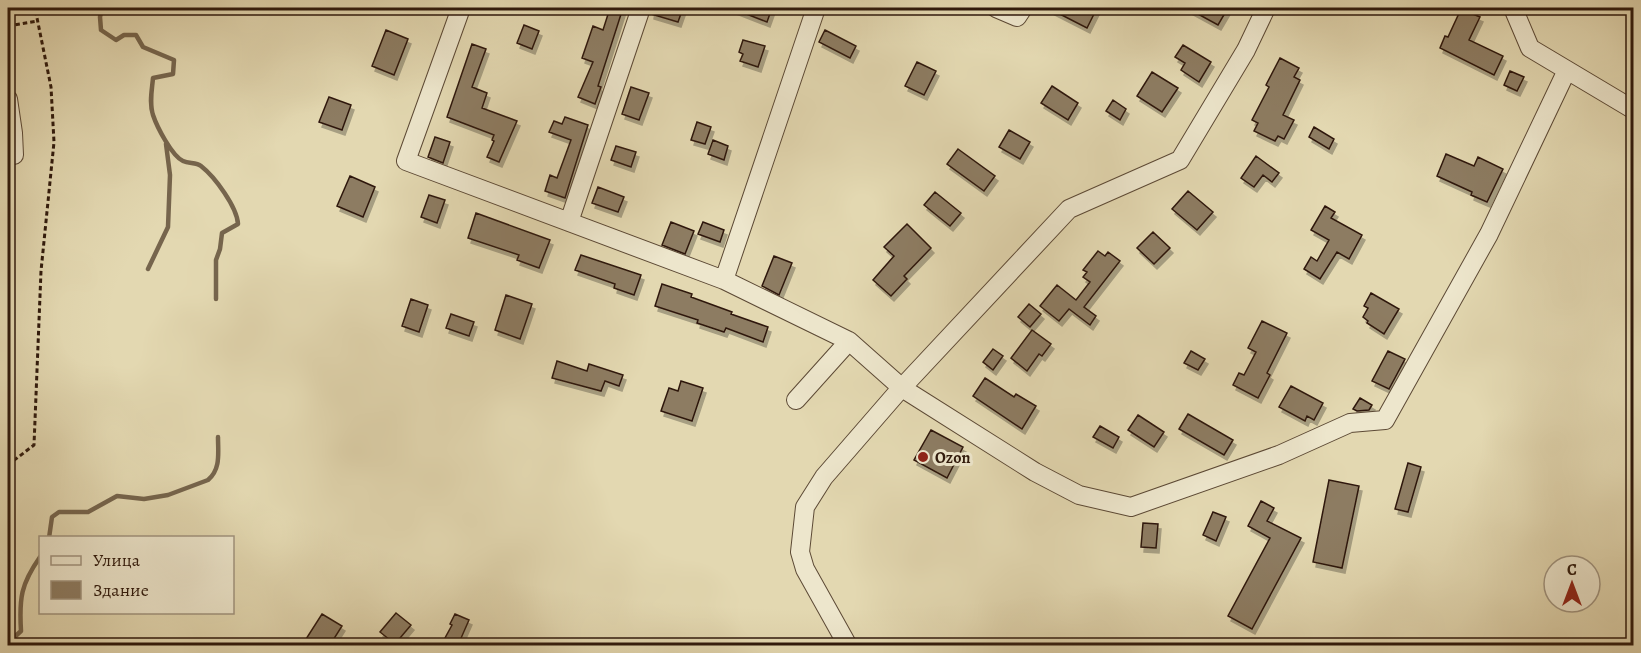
<svg xmlns="http://www.w3.org/2000/svg" width="1641" height="653" viewBox="0 0 1641 653" font-family="Alegreya,serif">
<style>
.lines{fill:none;stroke-linecap:round;stroke-linejoin:round}
.stream{stroke:#76654d;stroke-width:4.5}
.building{fill:#8d7c62;stroke:#2f190c;stroke-width:1.5;filter:url(#shadow)}
.minor-casing{stroke:#5c4935;stroke-width:20}
.path{stroke:#2f190c;stroke-width:3;stroke-dasharray:4.5 3;stroke-linecap:butt}
.minor{stroke:#ede6cc;stroke-width:18}
.poi-dot{fill:#8f2418;stroke:#ede6cc;stroke-width:2}
.labels{text-anchor:middle;stroke-width:6;stroke-linejoin:round;paint-order:stroke}
.poi-label{font-size:16px;font-weight:bold;fill:#2f190c;stroke:#ede6cc;text-anchor:start}
</style>
<defs>
<filter id="shadow"><feDropShadow dx="3" dy="5" stdDeviation="0" flood-color="#0004"/></filter>
</defs>
<rect width="100%" height="100%" fill="#e3d8b1"/>
<filter id="stains"><feTurbulence type="fractalNoise" baseFrequency=".00333" numOctaves="4"/><feColorMatrix values="0 0 0 0 .2 0 0 0 0 .09 0 0 0 0 .02 0 0 0 .5 -.17"/></filter>
<radialGradient id="worn" r=".72"><stop offset=".6" stop-color="#630" stop-opacity="0"/><stop offset="1" stop-color="#630" stop-opacity=".3"/></radialGradient>
<g class="lines">
<path class="stream" d="M102,8L100,17L101,30L116,40L124,35H136L143,47L174,60L173,74L153,78C152,90 149,103 153,115C157,127 172,156 183,161C189,164 196,162 201,166C215,177 237,207 238,224L222,233L220,249L216,260V299
M148,269L168,227L170,175L166,144
M49,538L52,517L59,512H88L117,496L144,499L168,495L208,480C221,469 218,453 218,437
M8,643L21,631C19,598 21,584 40,557"/>
</g>
<path class="building" d="M610,8H623L598,86L601,87L595,104L578,97L593,62L582,58L593,26L603,30Z
M652,8H683L678,22L651,14Z
M731,8H772L767,22Z
M1048,8H1097L1087,28Z
M1187,8H1228L1218,25Z
M1461,9L1480,17L1469,40L1503,56L1494,75L1440,48L1445,36L1448,37Z
M524,25L539,31L532,49L517,43Z
M386,30L408,39L394,75L372,66Z
M825,30L856,46L850,58L819,42Z
M743,40L765,46L758,67L740,61L743,54L739,52Z
M472,44L486,49L472,87L487,93L482,108L517,121L499,162L487,157L494,141L492,140L494,135L447,117Z
M1183,45L1211,62L1199,82L1181,70L1185,63L1175,57Z
M1280,58L1299,68L1294,77L1300,80L1283,115L1294,120L1284,139L1278,136L1275,141L1254,131L1258,123L1252,120L1269,87L1266,85Z
M917,62L936,71L924,95L905,86Z
M1510,71L1524,77L1517,91L1504,85Z
M1152,72L1178,88L1162,112L1137,96Z
M1052,86L1078,103L1068,120L1041,103Z
M631,87L649,93L639,120L622,114Z
M329,97L351,105L342,130L319,122Z
M1113,100L1126,109L1120,120L1106,111Z
M565,117L588,125L565,198L545,191L550,175L557,178L571,140L549,132L554,121L562,124Z
M697,122L711,127L705,144L691,140Z
M1314,127L1334,139L1329,149L1309,137Z
M1009,130L1030,142L1020,159L999,147Z
M435,137L450,142L443,163L428,157Z
M713,140L728,146L724,160L708,154Z
M616,146L636,152L631,167L611,160Z
M958,149L995,176L984,191L947,164Z
M1446,154L1474,166L1478,157L1503,169L1487,202L1471,195L1472,192L1437,176Z
M1256,156L1279,173L1272,182L1263,175L1254,187L1241,178Z
M350,176L375,187L363,217L337,206Z
M598,187L624,197L618,212L592,203Z
M1188,191L1213,212L1197,230L1172,209Z
M935,192L961,213L950,226L924,205Z
M429,195L445,200L437,223L421,217Z
M1325,206L1335,212L1331,218L1362,235L1349,259L1337,252L1320,279L1304,269L1311,257L1317,261L1329,240L1311,230Z
M476,213L550,240L539,268L517,260L519,255L468,238Z
M671,222L694,231L685,254L662,245Z
M703,222L724,230L720,242L698,234Z
M907,224L931,248L904,276L907,279L891,296L873,280L894,256L884,247Z
M1153,232L1170,248L1154,264L1137,248Z
M1098,251L1105,256L1108,252L1120,261L1084,307L1096,316L1090,325L1069,309L1059,321L1040,306L1057,285L1076,300L1090,282L1083,277L1087,272L1083,270Z
M581,255L641,275L634,295L614,288L615,284L575,270Z
M774,256L792,263L779,295L762,286Z
M662,284L692,294L691,297L732,312L731,314L768,327L763,342L726,328L724,332L697,323L698,320L655,306Z
M1371,293L1399,309L1384,334L1367,323L1368,321L1363,317L1368,308L1364,306Z
M506,295L532,304L520,339L495,330Z
M411,299L428,305L419,332L402,326Z
M1029,304L1041,314L1030,327L1018,317Z
M451,314L474,322L469,336L446,328Z
M1262,321L1287,333L1267,373L1270,375L1258,398L1233,385L1239,373L1244,375L1256,352L1248,348Z
M1032,330L1051,344L1042,356L1039,354L1027,371L1011,358Z
M993,349L1003,356L993,370L983,362Z
M1191,351L1205,359L1198,370L1184,363Z
M1388,351L1405,359L1389,389L1372,381Z
M557,361L587,371L589,364L623,375L619,386L605,381L601,391L552,378Z
M985,378L1014,397L1016,394L1036,406L1022,429L973,396Z
M681,381L703,388L692,421L661,411L669,388L678,391Z
M1291,386L1323,403L1314,420L1307,416L1305,421L1279,407Z
M1360,398L1372,405L1369,410L1357,411L1353,409Z
M1188,414L1233,440L1224,455L1179,429Z
M1138,415L1164,432L1154,447L1128,430Z
M1100,426L1119,437L1113,448L1093,437Z
M931,430L963,447L947,478L914,460Z
M1408,463L1421,467L1408,512L1395,509Z
M1329,480L1359,486L1342,568L1313,562Z
M1261,501L1274,508L1267,521L1301,538L1252,629L1228,616L1270,538L1248,526Z
M1213,512L1226,517L1216,541L1203,535Z
M1143,523L1158,524L1156,548L1141,547Z
M396,613L411,625L395,644L380,632Z
M322,614L342,626L330,645H316L306,639Z
M455,614L469,620L458,645L445,638L452,625L450,624Z"/>
<g class="lines">
<defs>
<path id="minor" d="M461,8L406,161L724,280L849,341L902,388L1035,472L1079,495L1131,507L1279,455L1350,423L1385,420L1489,234L1567,70
M996,8L1017,17L1023,8
M1513,8L1530,48L1634,110
M8,99L13,133L14,155
M569,222L641,8
M724,280L816,8
M796,400L849,341
M848,646L805,569L800,552L805,507L824,477L896,394L1069,209L1180,160L1246,50L1266,8"/>
</defs>
<use href="#minor" class="minor-casing"/>
<path class="path" d="M8,26L38,21
M8,465L34,445L41,271L54,142L51,87L35,8"/>
<use href="#minor" class="minor"/>
</g>
<circle class="poi-dot" cx="923" cy="457" r="6"/>
<g class="labels">
<g class="poi-label">
<text x="935" y="463">Ozon</text>
</g>
</g>
<rect width="1641" height="653" fill="none" stroke="#e3d8b1" stroke-width="30"/>
<rect x="9" y="9" width="1623" height="635" fill="none" stroke="#2f190c" stroke-width="3"/>
<rect x="15" y="15" width="1611" height="623" fill="none" stroke="#2f190c" stroke-width="1.5"/>
<rect x="39" y="536" width="195" height="78" fill="#ede6cc" stroke="#a1947f" stroke-width="1.5"/>
<rect x="51" y="556" width="30" height="9" fill="#ede6cc" stroke="#a1947f" stroke-width="1.5"/>
<text x="93" y="566" font-size="18" fill="#2f190c">Улица</text>
<rect x="51" y="581" width="30" height="18" fill="#8d7c62" stroke="#a1947f" stroke-width="1.5"/>
<text x="93" y="596" font-size="18" fill="#2f190c">Здание</text>
<g transform="translate(1572 584)"><circle r="28" fill="#ede6cc" stroke="#a1947f" stroke-width="1.5"/>
<path d="M0-4.5L10 22L0 15L-10 22Z" fill="#8f2418"/>
<text y="-9" font-size="16" font-weight="bold" text-anchor="middle" fill="#2f190c">С</text>
</g>
<rect width="100%" height="100%" filter="url(#stains)"/>
<rect width="100%" height="100%" fill="url(#worn)"/>
</svg>
